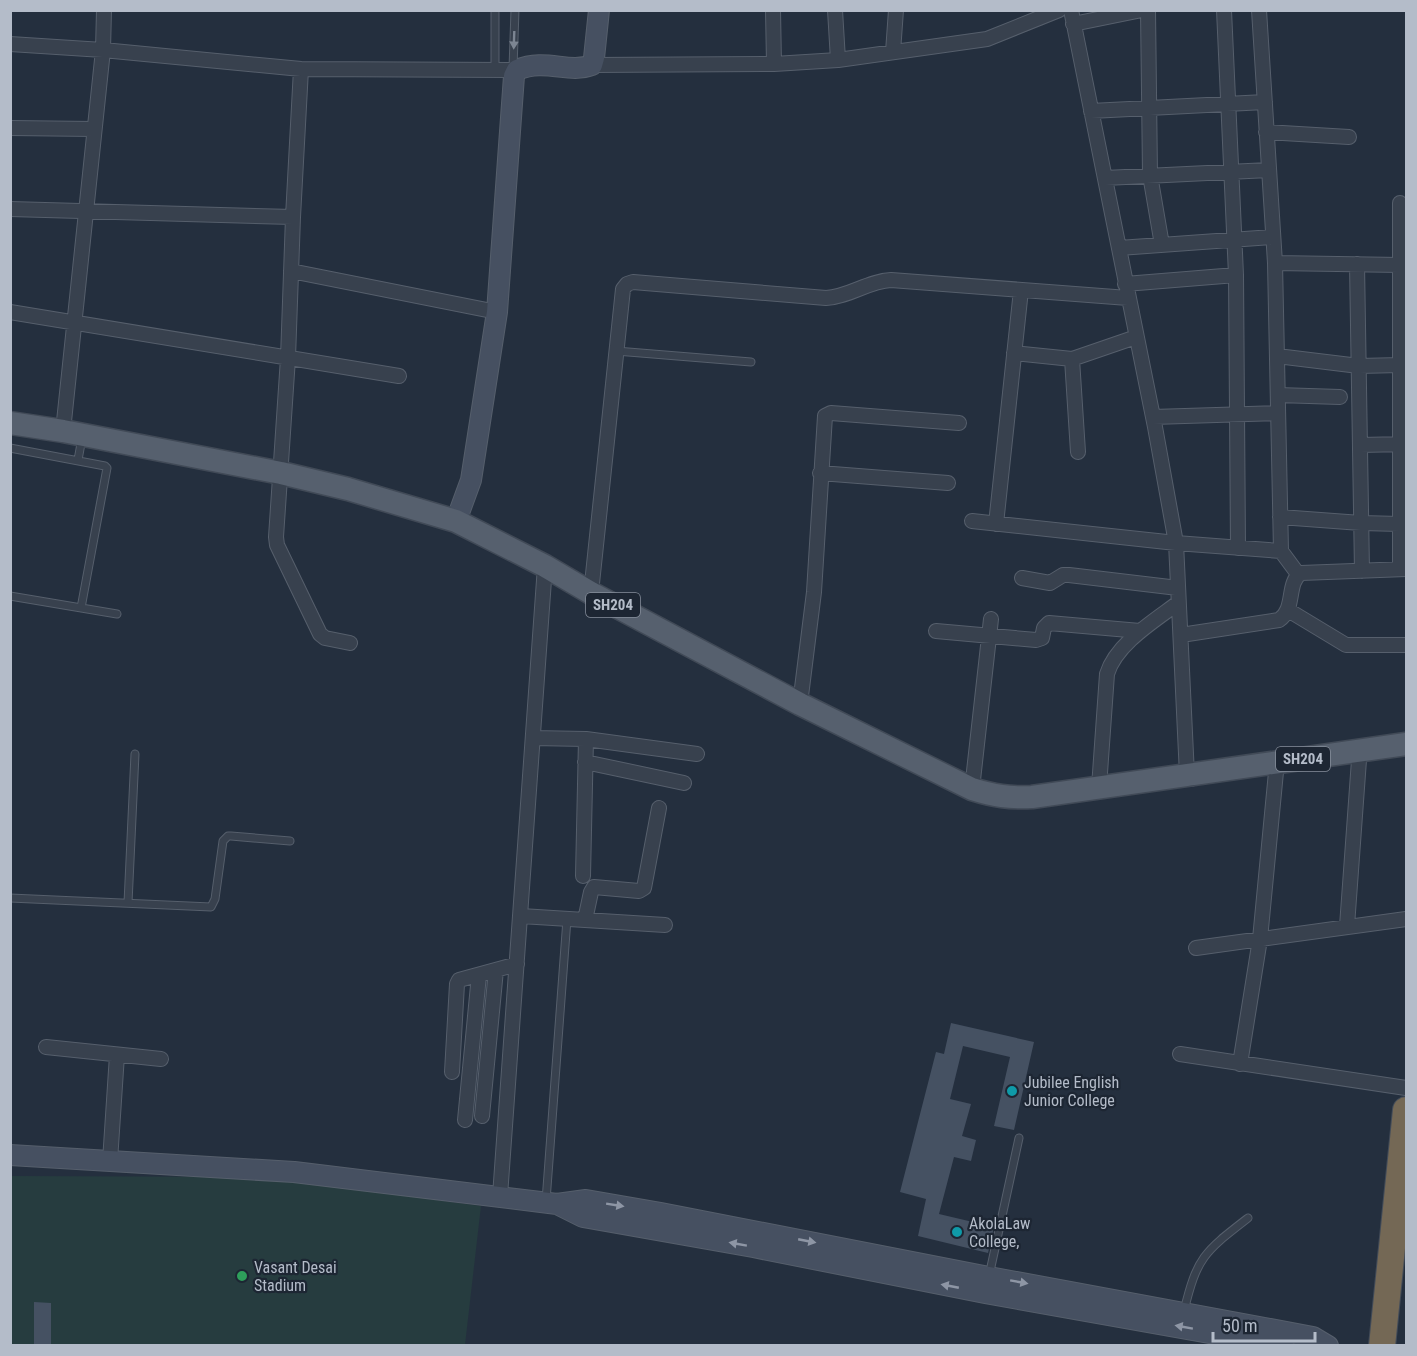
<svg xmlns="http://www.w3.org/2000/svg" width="1417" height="1356" viewBox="0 0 1417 1356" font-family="'Roboto Condensed',sans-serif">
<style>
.green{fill:#263c3f}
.building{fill:#455162}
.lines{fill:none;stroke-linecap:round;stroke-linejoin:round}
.lane-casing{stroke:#565f6c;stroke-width:9}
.street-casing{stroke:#565f6c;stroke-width:16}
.secondary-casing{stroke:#565f6c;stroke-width:22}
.primary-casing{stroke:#414a57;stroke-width:25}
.highway-casing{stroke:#434c59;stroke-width:28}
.lane{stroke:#38414e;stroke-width:7}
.street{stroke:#38414e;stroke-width:14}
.secondary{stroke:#465061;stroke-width:20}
.primary{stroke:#56606e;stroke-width:22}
.highway{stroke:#746855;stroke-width:26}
.oneway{fill:#7c8592}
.oneway2{fill:#8e96a5}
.culture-dot{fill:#0f9aa8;stroke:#1d2633;stroke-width:2}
.leisure-dot{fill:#2e9e5b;stroke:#1d2633;stroke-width:2}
.labels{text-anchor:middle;stroke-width:4.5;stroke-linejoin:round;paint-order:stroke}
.shield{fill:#1d2633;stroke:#878f9c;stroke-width:1.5}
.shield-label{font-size:15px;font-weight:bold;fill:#b4bcc9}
.poi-label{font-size:16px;fill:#b4bcc9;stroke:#1d2633;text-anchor:start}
</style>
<rect width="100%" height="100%" fill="#242f3e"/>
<path class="green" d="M11,1176L270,1177L481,1206L465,1345L11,1346Z"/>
<path class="building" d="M951,1023L1034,1042L1014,1130L994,1126L1010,1057L963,1046L950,1099L971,1104L962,1136L976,1140L971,1161L954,1157L939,1214L994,1227L988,1253L918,1236L926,1199L900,1192L936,1052L944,1054Z
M34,1302L51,1303V1346H34Z"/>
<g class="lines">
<defs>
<path id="lane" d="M513,68L515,10
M495,69V10
M616,351L751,362
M10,448L105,466L107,468L81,608
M78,460L82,438
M10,596L117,614
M10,898L211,907L215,899L223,841L228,836H231L290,841
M128,903L135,754
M546,1201L567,919
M989,1276L1019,1138
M1184,1311C1197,1257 1204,1252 1248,1218"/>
<path id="street" d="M773,10L774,64
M835,10L838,60
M1071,10L1155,427L1176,543L1187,775L1191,779
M1148,10L1150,175L1162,245
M1224,10L1236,275L1238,548
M1073,24L1142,10
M10,44L103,50L301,69L517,70
M893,52L896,10
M592,65L774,64L838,60L987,39L1059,10
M1091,111L1265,102
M10,128L94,129
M1266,132L1349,137
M1105,178L1269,170
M10,209L293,217L301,69
M293,217L288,358L276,537L277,545L320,634L325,638L350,643
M1119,248L1273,237
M1275,263L1400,265
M1357,264L1362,571
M291,271L497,312
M1125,284L1236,275
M10,312L399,376
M1014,353L1072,359L1136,337
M1277,356L1359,366L1400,365
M1072,359L1078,452
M1278,395L1340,397
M1153,417L1278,413
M63,431L103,50L104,10
M1360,445L1406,444
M820,473L948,483
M1280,517L1361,523L1400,524
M972,521L1176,543L1281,551L1275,263L1259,10
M996,524L1021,290
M1281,551L1298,574
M1400,569V203
M1022,578L1050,583L1063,575H1069L1178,588
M591,593L623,289L627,284L633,282L826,298C849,297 868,281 891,280L1128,298
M1288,610L1346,645H1406
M936,631L1036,640L1042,638L1044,628L1049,623L1140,631
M1181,635L1279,620C1296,609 1286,583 1301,573L1406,569
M800,704L814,592L825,416L831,413L959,423
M533,738L586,739L697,754
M585,762L684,783
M1099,787L1107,674C1116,644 1154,621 1178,603
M972,789L991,619
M583,876L586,739
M521,916L665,925
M585,920L591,892L594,887L639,891L644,888L659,808
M1347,926L1359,760
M1196,948L1406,919
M46,1047L161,1059
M1180,1054L1406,1088
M1240,1064L1260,939L1276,772
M452,1072L457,984L459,980L517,964
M482,1116L496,970
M465,1120L479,975
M110,1161L117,1055
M500,1196L545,566"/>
<path id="secondary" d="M456,521L471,480L497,312L514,76L517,70C546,58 568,74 592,65L594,58L599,10
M10,1155L294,1172L557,1204L586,1200L661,1213L989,1277L1313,1337L1328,1346
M557,1204L583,1217L753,1247L985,1293L1283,1346"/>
<path id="primary" d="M10,423L63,431L281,473L348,489L456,521L545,566L591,593L800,704L972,789C994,796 1009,798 1032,797L1406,744"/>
<path id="highway" d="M1382,1346L1406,1110"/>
</defs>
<use href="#lane" class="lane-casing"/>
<use href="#street" class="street-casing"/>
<use href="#secondary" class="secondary-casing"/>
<use href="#primary" class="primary-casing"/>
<use href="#highway" class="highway-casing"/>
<use href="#lane" class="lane"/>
<use href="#street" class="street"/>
<use href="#secondary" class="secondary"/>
<use href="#primary" class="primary"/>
<use href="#highway" class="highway"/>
</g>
<defs><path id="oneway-solid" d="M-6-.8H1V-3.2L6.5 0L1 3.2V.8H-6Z" transform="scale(1.5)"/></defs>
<use class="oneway" href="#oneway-solid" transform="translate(514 40) rotate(92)"/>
<g class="oneway2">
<use href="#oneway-solid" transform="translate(615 1205) rotate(9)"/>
<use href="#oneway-solid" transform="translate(807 1241) rotate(11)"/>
<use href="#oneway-solid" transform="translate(738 1244) rotate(-170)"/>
<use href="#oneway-solid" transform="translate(1019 1282) rotate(10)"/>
<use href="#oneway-solid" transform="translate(950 1286) rotate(-169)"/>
<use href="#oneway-solid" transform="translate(1184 1327) rotate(-170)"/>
</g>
<g class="culture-dot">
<circle cx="1012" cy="1091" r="6"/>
<circle cx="957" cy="1232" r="6"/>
</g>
<circle class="leisure-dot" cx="242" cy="1276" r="6"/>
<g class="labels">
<g class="shield">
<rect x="586" y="593" width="54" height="24" rx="4.5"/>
<rect x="1276" y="747" width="54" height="24" rx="4.5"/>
</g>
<g class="shield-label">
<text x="613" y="610">SH204</text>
<text x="1303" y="764">SH204</text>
</g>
<g class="poi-label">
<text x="1024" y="1088">Jubilee English<tspan x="1024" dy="18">Junior College</tspan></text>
<text x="969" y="1229">AkolaLaw<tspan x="969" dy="18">College,</tspan></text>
<text x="254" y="1273">Vasant Desai<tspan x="254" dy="18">Stadium</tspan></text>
</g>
</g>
<rect width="1417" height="1356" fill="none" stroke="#b4bcc9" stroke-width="24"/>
<path d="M1213 1332v9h102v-9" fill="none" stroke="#b4bcc9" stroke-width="3"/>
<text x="1222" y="1332" font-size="18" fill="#b4bcc9" stroke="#1d2633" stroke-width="4.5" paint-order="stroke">50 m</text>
</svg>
